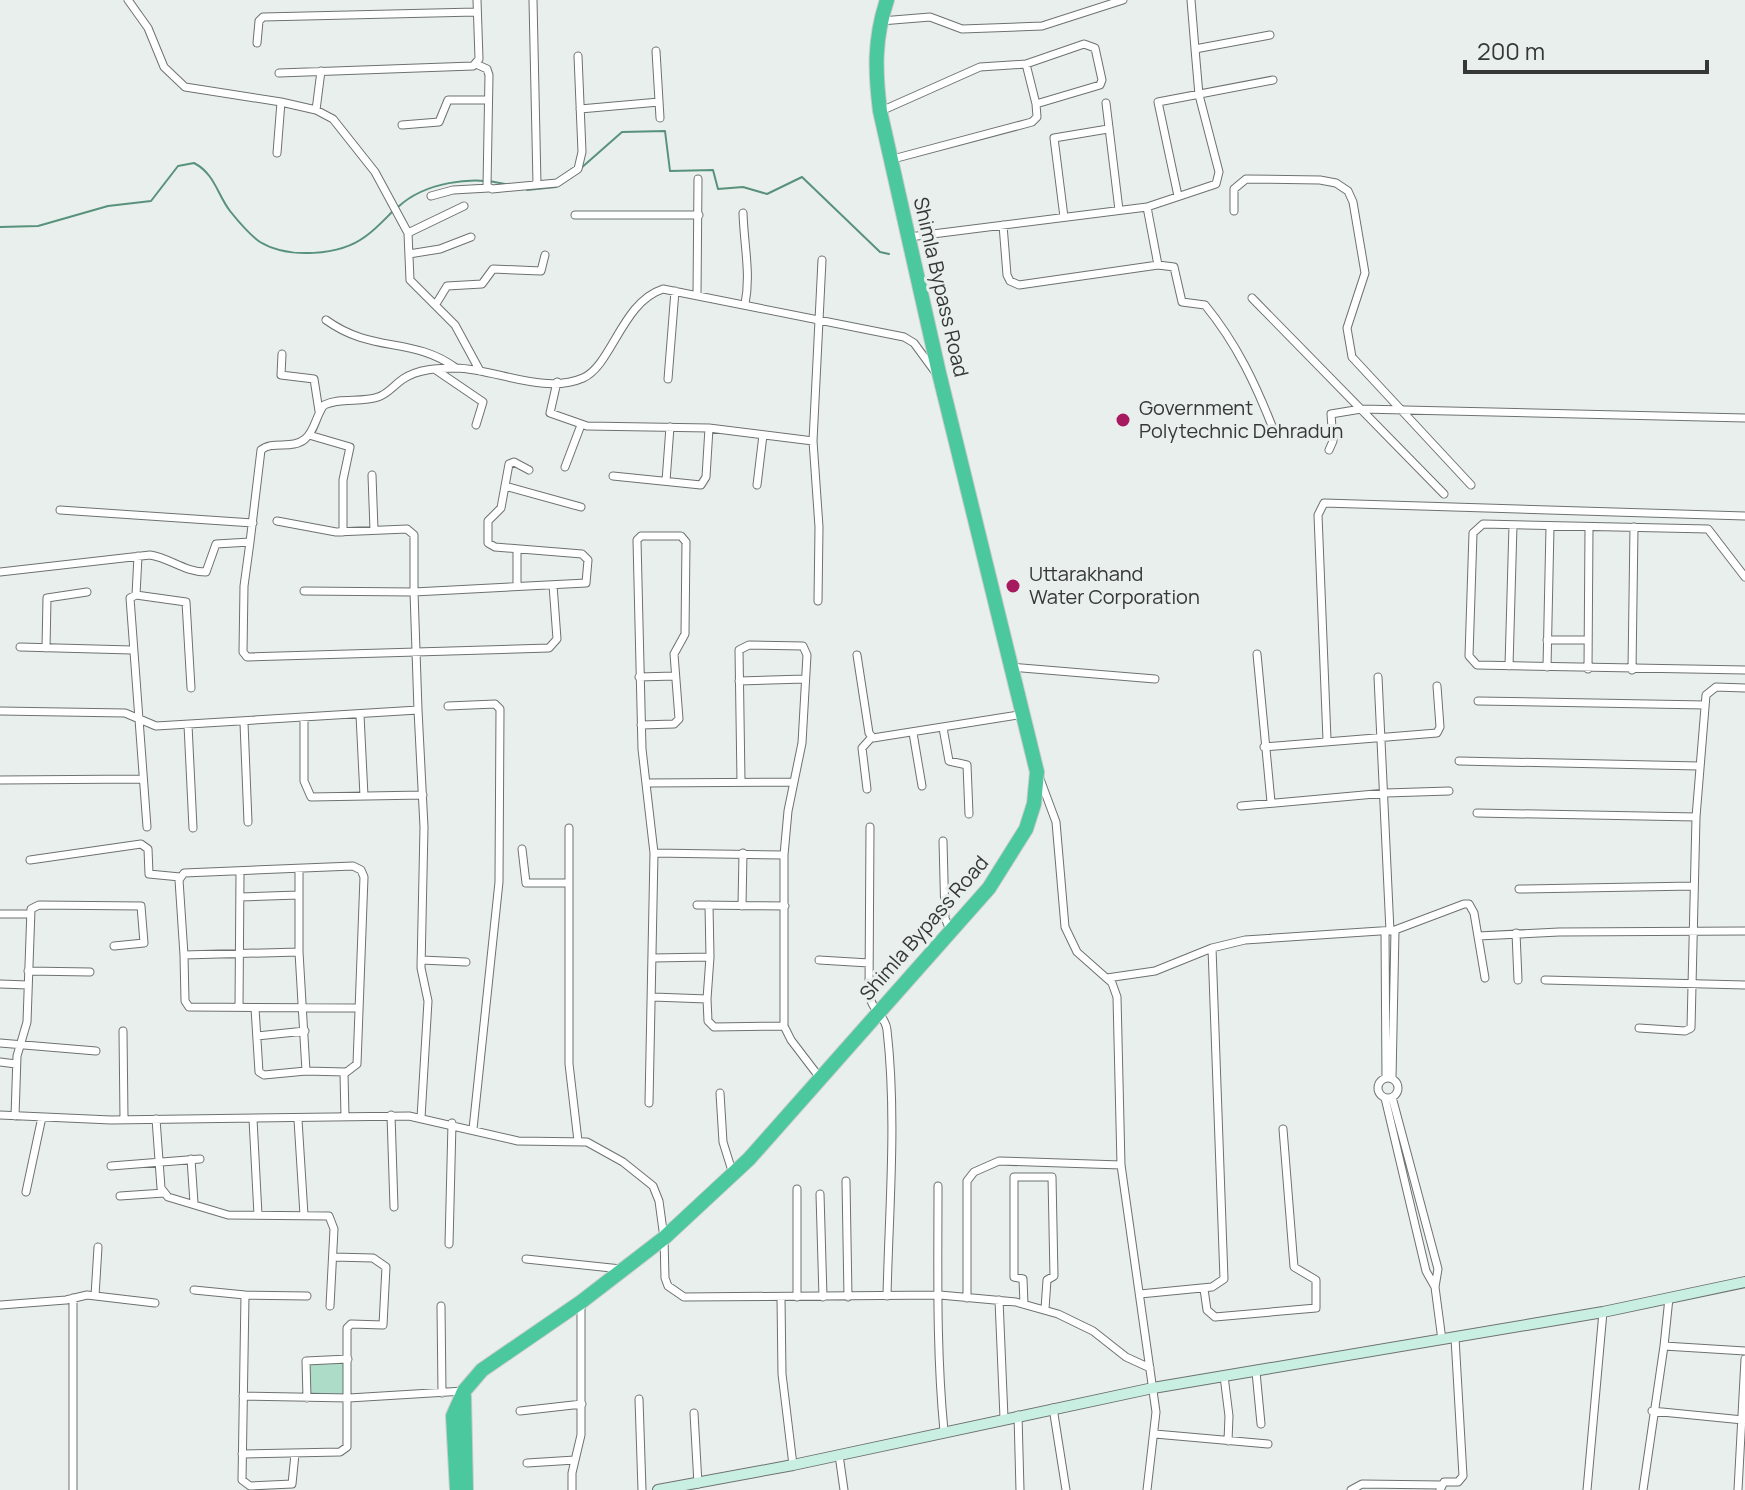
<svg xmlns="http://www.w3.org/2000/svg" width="1745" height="1490" viewBox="0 0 1745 1490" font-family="Manrope,sans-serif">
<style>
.green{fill:#addcc8}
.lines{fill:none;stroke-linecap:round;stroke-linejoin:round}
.stream{stroke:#59927c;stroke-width:2}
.street-casing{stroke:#6d7270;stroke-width:9}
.secondary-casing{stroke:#6d7270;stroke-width:12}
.highway-casing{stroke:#cacbcb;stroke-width:16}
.street{stroke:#fff;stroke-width:7}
.secondary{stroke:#c9eee2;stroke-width:10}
.highway{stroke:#4cc89e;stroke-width:14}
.poi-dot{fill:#a61a5f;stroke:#e9efec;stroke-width:3}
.labels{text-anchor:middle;stroke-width:6;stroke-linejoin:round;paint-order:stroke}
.street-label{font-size:20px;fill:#353837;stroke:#e9efec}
.poi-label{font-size:20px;fill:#353837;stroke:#e9efec;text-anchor:start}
</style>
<rect width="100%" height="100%" fill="#e9efec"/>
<path class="green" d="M308,1362H344L343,1395L309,1396Z"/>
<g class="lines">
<path class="stream" d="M580,169L622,132L665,131L670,171L713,170L718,189L743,187L767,194L802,177L880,252L889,254
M527,190L556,187L563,183
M398,207C425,182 471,176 505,184
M0,227L38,226L108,206L151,201L178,166L194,163C215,174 217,194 230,211C238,221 250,235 260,242C288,259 340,256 366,236C376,229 385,219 393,211"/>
<defs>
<path id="street" d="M128,0L148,28L164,67L185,87L281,102L316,110L333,119L375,172L408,233L410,280L455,325L480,371
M533,0L537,184
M1191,0L1195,49
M881,21L930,17L962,29L1042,26L1123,0
M257,43L259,21L263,17L476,12
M656,51L660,118
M476,64L487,69L489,75L487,186L492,189L557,183L578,169L582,152L578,56
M1026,64L1036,104
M279,73L473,66L479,59L477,0
M1106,103L1119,210
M580,109L659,102
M316,110L321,71
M881,111L980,67L1026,64L1084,44L1095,48L1102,80L1100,85L1036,104L1037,117L1032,122L893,159
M402,125L439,122L448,100H487
M277,153L281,102
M431,196L453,190L489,188
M1178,196L1158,102L1273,80
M1234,211V189L1246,179L1320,180L1336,183L1348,191L1353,202L1365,273L1347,328L1352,357L1471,485
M743,213C744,245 751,274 745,304
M575,215H699
M1064,217L1054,138L1108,129
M1003,225L1007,275L1010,281L1019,285L1158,265L1147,207
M408,233L464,206
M909,237L1147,207L1216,184L1219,172L1199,95L1195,49L1270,35
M409,254L440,249L471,237
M1158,265L1174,267L1182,302L1205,305C1237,344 1256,385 1274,431
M697,295L698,179
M1252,298L1444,494
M436,304L447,286L482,284L493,269L541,271L545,255
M326,320C373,354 412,336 456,368
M282,354L281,375L314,379L319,411
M436,370L483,402L476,425
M668,379L675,291
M557,382L550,413L587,426L709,428L813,441
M309,435L350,447L343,480V532
M1329,450L1333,441L1331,414L1361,409L1745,418
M565,467L581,425
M372,475L374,530
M613,476L701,485L706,477L709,428
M666,481L670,427
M757,485L763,435
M505,486L581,507
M60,510L253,523
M277,521L336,532L407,529L414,535V592L304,591
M250,542L244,586L243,652L247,657L549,648L557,639L553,585
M0,572L150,555C170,558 184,572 206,572L216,544L250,542L261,450C273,440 292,450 305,439C315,431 316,415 324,405C341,397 361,403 378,397C388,394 394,385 403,379C418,369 438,368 456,368C496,369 544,395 583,378C612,365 622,302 663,289L904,337L914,343L936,373
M1745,577L1708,529L1483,524L1473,533L1469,656L1477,665L1745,670
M517,586V549
M136,595L138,556
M818,601L819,527L813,441L822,260
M1547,640H1588
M20,647L132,650
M46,648L47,598L87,592
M1257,654L1271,802
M857,655L869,733L873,738L1024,714
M1509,666L1513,525
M1011,667L1155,679
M1547,667L1550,527
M1588,669L1589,528
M1632,670L1634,527
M639,677L674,676
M1378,677L1390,931
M739,681L805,679
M1478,701L1705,705
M448,706L495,704L500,709L499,882L473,1129
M418,710L414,592L586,583L588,560L582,554L495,547L488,543V521L501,508L509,464L514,462L529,470
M0,711L125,713L156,726L418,710L424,827L421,968L428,1001L421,1118
M360,715L364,796
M304,719V781L311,797L423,795
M244,723L248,822
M188,725L193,828
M641,725L674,724L679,719L674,654L685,634L686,542L681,536H641L637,540L642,749L654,853L649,1103
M943,728L949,761L967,765L969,814
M913,733L922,786
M1327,740L1318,515L1324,503L1745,516
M1264,747L1437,733L1440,727L1437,686
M1459,761L1699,766
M1040,779L1056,822L1065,927L1077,952L1112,983L1117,997L1121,1165L1156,1412L1147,1490
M0,780L143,779
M741,781L739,650L749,645L803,646L807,655L802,743L788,811L784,855V1026L791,1040L820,1078
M646,783L794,782
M867,789L862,748L871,738
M1241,806L1386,793L1449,791
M1477,813L1696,817
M147,827L130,598L136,595L186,602L191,688
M870,827L869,993C870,1009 886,1016 887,1030C897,1118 889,1208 887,1296
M569,828V1064L578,1141
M943,841L945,918L950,930
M522,849L526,883H569
M654,853L784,855
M30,860L141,844L148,849L149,874L180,877
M299,870V952L184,955L179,880L184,873L353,866L361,870L364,877L357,1064L344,1074L345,1116
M1519,889L1694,886
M240,897L298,895
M697,905L785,906
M709,905L710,957
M742,906L743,853
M0,914H29
M1385,931L1386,1078
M1516,933L1518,980
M1478,936L1559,932L1745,931
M299,952L306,1071L345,1072
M184,955L185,1001L189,1007L358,1008
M653,958L710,957L707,999L653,997
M421,960L466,962
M819,960L869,963
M28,971L90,972
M1107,978L1155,971L1212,948L1245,940L1395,930L1464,904H1469L1474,913L1485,978
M1545,980L1745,985
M0,984L28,985
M707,999L708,1021L714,1027L784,1026
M239,1007L240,873
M255,1008L259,1072L264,1075L306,1071
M1639,1028L1685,1031L1691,1028L1696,817L1706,695L1716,687L1745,688
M123,1031L124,1119
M257,1036L305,1031
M0,1043L96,1051
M0,1062L16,1064
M1378 1088a10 10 0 1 1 20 0a10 10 0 1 1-20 0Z
M1392,1079L1395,930
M720,1093L723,1142L733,1174
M1392,1097L1438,1269L1435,1287L1442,1340
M1385,1098L1426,1271L1435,1287
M0,1115L111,1120L409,1116L518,1141L587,1142L623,1162L653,1186L659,1201L664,1238L665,1278L668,1286L684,1297L940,1295L1016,1302L1058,1314L1093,1331L1126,1357L1150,1368
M391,1115L394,1207
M15,1116L17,1056L27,1022L31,909L39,905L141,906L144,943L114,946
M156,1119L161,1188L168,1197L228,1215L329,1216L334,1229L330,1306
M253,1119L258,1215
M298,1120L304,1215
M191,1159L194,1203
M111,1166L200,1159
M846,1181L848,1297
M938,1186C938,1268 936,1349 944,1431
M797,1189V1297
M26,1192L42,1117
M820,1194L823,1297
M120,1196L164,1193
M449,1244L452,1123
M526,1259L621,1269
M1204,1289L1207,1310L1215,1317L1316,1308V1280L1294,1267L1283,1129
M194,1290L245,1295L242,1480L250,1486L292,1484L295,1454
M1140,1294L1212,1287L1224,1279L1212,948
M245,1295L307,1296
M95,1296L98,1247
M781,1298L782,1374L793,1465
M967,1298V1181L974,1172L999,1161L1121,1165
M999,1300L1004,1418
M1024,1304L1023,1279L1014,1277V1177H1052L1054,1276L1047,1280L1045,1309
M1,1305L66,1300L87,1295L155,1303
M441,1306L442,1393
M1664,1346L1669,1298
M1256,1372L1261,1424
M1224,1376L1229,1416L1228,1441
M243,1396L349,1398L464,1391
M307,1398L306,1361L348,1359
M639,1399L642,1490
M1053,1408L1066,1490
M520,1411L582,1404
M1652,1411L1743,1420
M694,1413L698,1484
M1018,1415L1020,1490
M1155,1434L1268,1444
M242,1454L340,1452L347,1447V1328L351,1324L383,1325L386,1267L373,1258L333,1257
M839,1455L844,1490
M527,1463L575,1460
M73,1490V1298
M572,1490V1473L581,1435V1302
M1351,1490L1362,1484L1441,1485
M1440,1490L1444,1482H1458L1463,1476L1455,1338
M1587,1490L1603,1312
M1643,1490L1664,1346L1745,1351
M1738,1490L1745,1359"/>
<path id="secondary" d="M658,1490L793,1465L1153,1388L1603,1312L1745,1282"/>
<path id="highway" d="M464,1396L466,1490
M457,1490L453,1416L464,1391L482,1370L581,1302L664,1238L749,1159L989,888L1026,829L1034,804L1037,772L939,373L880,111C875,71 874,39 887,0"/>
</defs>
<use href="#street" class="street-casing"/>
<use href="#secondary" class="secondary-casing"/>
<use href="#highway" class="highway-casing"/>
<use href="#street" class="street"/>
<use href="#secondary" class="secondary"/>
<use href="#highway" class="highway"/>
</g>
<g class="poi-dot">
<circle cx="1123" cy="420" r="8"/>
<circle cx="1013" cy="586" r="8"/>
</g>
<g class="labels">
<g class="street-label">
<text transform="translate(941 287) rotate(77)" y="7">Shimla Bypass Road</text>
<text transform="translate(924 928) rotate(-49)" y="7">Shimla Bypass Road</text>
</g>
<g class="poi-label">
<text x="1139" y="415">Government<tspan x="1139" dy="23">Polytechnic Dehradun</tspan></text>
<text x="1029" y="581">Uttarakhand<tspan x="1029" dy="23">Water Corporation</tspan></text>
</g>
</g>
<path d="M1465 60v12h242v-12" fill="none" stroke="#353837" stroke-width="4"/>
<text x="1477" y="60" font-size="24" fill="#353837" stroke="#e9efec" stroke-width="6" paint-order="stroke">200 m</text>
</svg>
